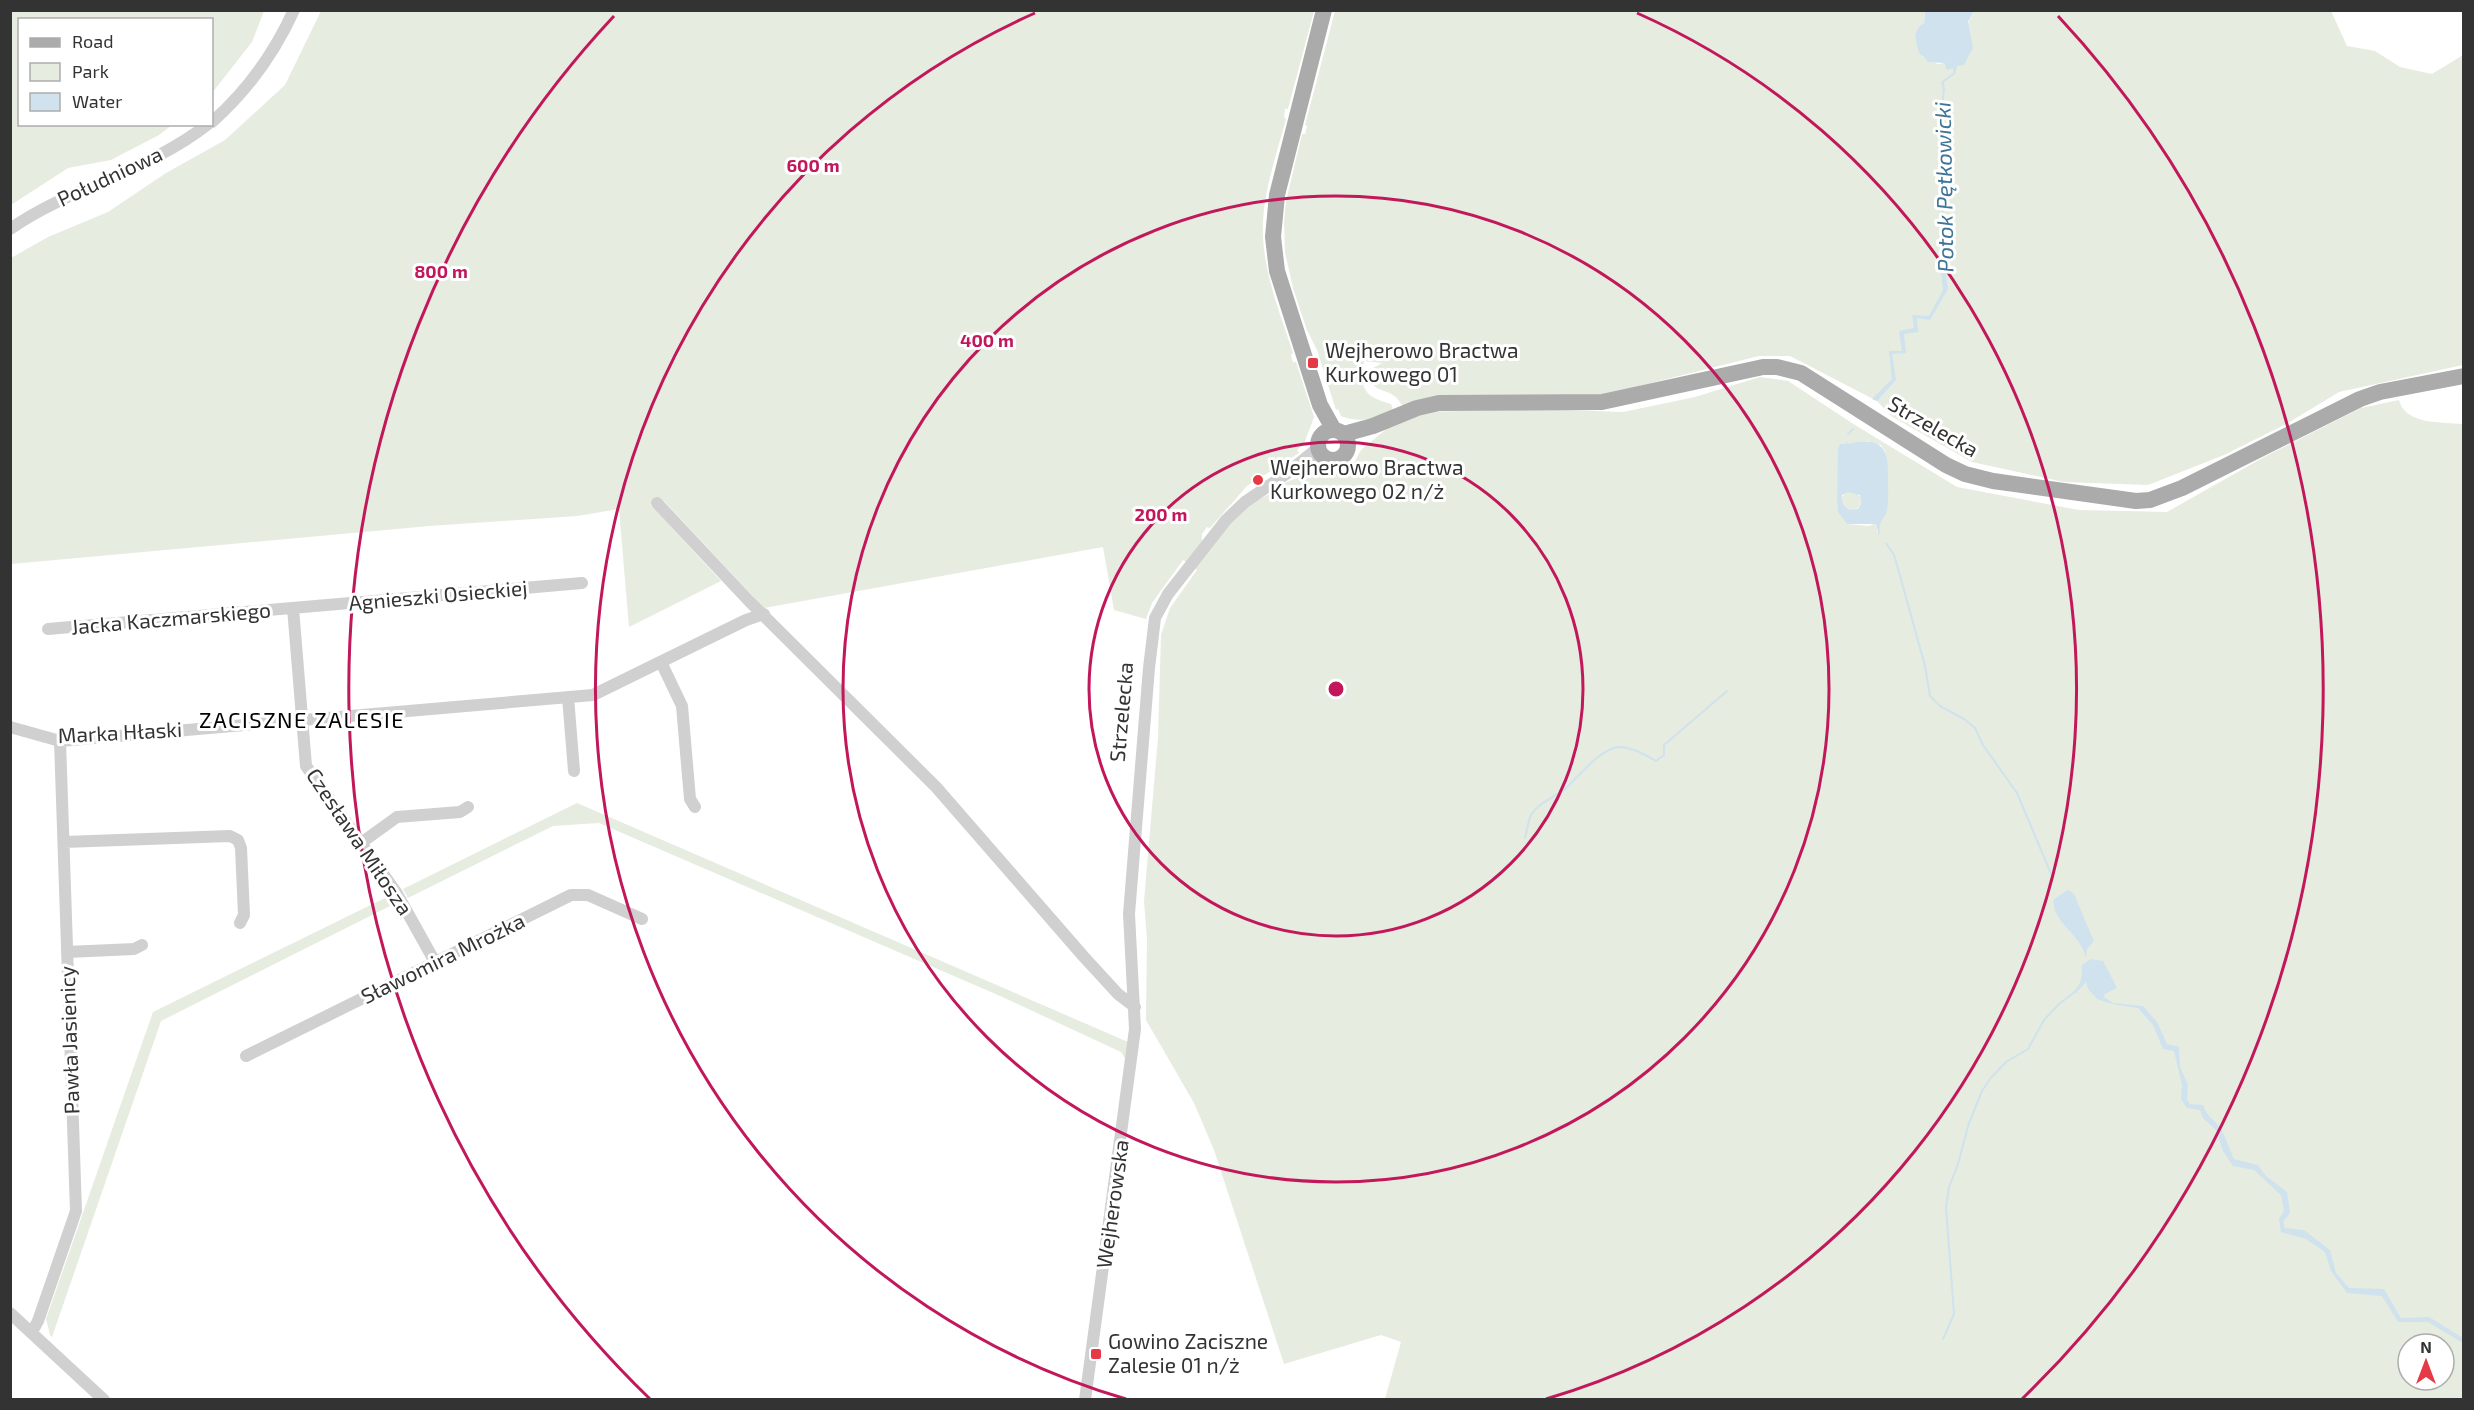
<svg xmlns="http://www.w3.org/2000/svg" width="2474" height="1410" viewBox="0 0 2474 1410" font-family="'Exo 2',sans-serif">
<style>
.green{fill:#e6ecdf;fill-rule:evenodd}
.water{fill:#cfe2ee;fill-rule:evenodd}
.lines{fill:none;stroke-linecap:round;stroke-linejoin:round}
.stream{stroke:#cfe2ee;stroke-width:2}
.minor{stroke:#d0d0d0;stroke-width:12}
.major{stroke:#ababab;stroke-width:16}
.ring{fill:none;stroke:#c2185b;stroke-width:3}
.poi-dot{fill:#e63946;stroke:#fff;stroke-width:2}
.labels{text-anchor:middle;stroke-width:6;stroke-linejoin:round;paint-order:stroke}
.street-label{font-size:21px;fill:#333;stroke:#fff}
.poi-label{font-size:21px;fill:#333;stroke:#fff;text-anchor:start}
.water-label{font-size:22px;font-style:italic;fill:#3f7597;stroke:#fff}
.neighbourhood-label{font-size:22px;letter-spacing:1.5px;fill:#000;stroke:#fff}
.centre{fill:#c2185b;stroke:#fff;stroke-width:3}
.ring-label{font-size:18px;text-anchor:middle;font-weight:bold;fill:#c2185b;stroke:#fff;stroke-width:6;stroke-linejoin:round;paint-order:stroke}
</style>
<rect width="100%" height="100%" fill="#fff"/>
<path class="green" d="M11,10H264V11L252,42L212,93V20H20V124L172,125L159,135L111,160L68,168L11,205Z
M321,11H1314L1288,109H1285L1284,117L1286,119C1276,157 1261,197 1263,237C1265,277 1281,316 1293,353L1291,355L1293,362H1296L1314,417L1304,444L1297,450L1299,453L1247,486L1210,528L1207,527L1202,534V541L1186,562L1183,560L1152,603L1146,619L1114,610L1103,547L764,608L664,501L650,504L721,581L629,627L619,509L577,516L429,526L11,564V258L48,237L108,212L166,173L225,140L285,85Z
M1335,11H1925L1924,23L1916,32L1920,55L1938,64L1944,63L1945,65L1965,61C1978,45 1966,40 1968,24C1969,20 1973,14 1974,11H2331L2347,46L2375,51L2400,67L2432,74L2463,55V365L2339,392L2288,423L2224,455L2148,485L2064,482L1972,462L1891,416L1877,401L1790,356H1759L1591,398L1403,406C1400,403 1398,398 1393,395C1379,387 1367,391 1373,368L1382,363L1364,361C1360,389 1363,396 1391,404L1393,410C1381,421 1354,422 1341,416L1338,409L1336,410L1317,350L1307,330L1293,288L1285,252L1284,222L1286,201L1302,134H1305L1307,126L1305,125Z
M1760,377L1788,381L1855,425L1957,487L2079,510L2167,512L2266,456L2361,408L2399,400C2405,425 2442,422 2462,424L2463,1399H1385L1401,1342L1381,1335L1284,1364L1214,1150L1194,1103L1146,1020L1147,940L1144,901L1158,738L1161,635L1170,608L1197,570L1194,568L1228,525L1251,504L1282,487L1286,482L1322,470L1335,471L1347,468L1355,461L1361,450L1390,426L1422,412L1532,409L1623,412L1695,397ZM1867,441L1881,445L1885,451V516L1880,523L1878,534L1876,523L1869,526L1847,524L1837,499L1839,446ZM2408,1344H2444V1380H2408Z
M1841 501a10 10 0 1 1 20 0a10 10 0 1 1-20 0Z
M577,803L1128,1042L1126,1060L1121,1052L998,995L599,823L553,826L408,898L403,889Z
M389,896L394,904L161,1021L52,1337L50,1335L46,1319L153,1012Z"/>
<path class="water" d="M1925,11H1974L1968,22L1973,48L1964,65L1957,66L1955,74L1944,82L1945,90H1943L1941,82L1953,73V68L1947,70L1944,63L1928,62L1924,57L1920,55C1916,43 1911,31 1924,23Z
M1945,240L1946,250L1944,260L1948,289L1930,320L1917,318L1918,332L1904,334L1906,353L1892,354L1896,380L1877,401L1872,399L1892,379L1889,351H1902L1899,331L1914,328L1912,315L1929,316L1943,290L1940,260L1943,245L1941,241Z
M1846,441L1848,444C1883,436 1889,448 1888,481C1888,492 1889,504 1886,514C1885,517 1882,519 1881,522C1879,526 1880,532 1879,536L1876,524H1847L1838,512L1837,499L1838,449L1840,444H1846ZM1848,492L1860,495L1861,504L1858,509L1849,510C1843,505 1841,503 1842,495Z
M2068,890L2074,894L2093,939L2094,941L2087,949L2086,958C2082,935 2050,921 2054,899Z
M2091,959L2103,961L2116,986L2117,988L2105,994L2104,997L2113,1003L2143,1006L2157,1022L2167,1044L2179,1047L2180,1067L2188,1085L2187,1099L2190,1104L2203,1105C2207,1117 2214,1119 2220,1128C2226,1136 2229,1149 2234,1159L2258,1165L2266,1176L2287,1192L2290,1213L2283,1222L2285,1228L2304,1230L2330,1250L2336,1273L2349,1288L2384,1289L2401,1318L2429,1317L2463,1338V1343L2428,1322H2398L2382,1296L2347,1293L2331,1271L2325,1252L2306,1239L2281,1232L2279,1219L2284,1211L2281,1195L2254,1170L2233,1166L2223,1151L2216,1130L2203,1118L2200,1110L2187,1108L2181,1099L2182,1085L2174,1051L2163,1049L2153,1025L2138,1008C2124,1006 2109,1004 2097,999L2088,989L2086,982L2076,993L2073,992C2082,984 2082,976 2082,965Z"/>
<g class="lines">
<path class="stream" d="M1944,242L1939,134L1944,89
M1848,434L1853,429
M1886,543L1894,555L1899,572L1925,666L1930,696L1940,706L1964,719L1975,728L1983,745L2017,793L2052,876
M1525,838C1527,831 1528,821 1531,815C1539,802 1554,798 1565,789C1578,778 1601,746 1621,747C1633,748 1646,755 1656,761L1664,755V745L1727,691
M1943,1339L1954,1314L1946,1207L1949,1187L1958,1164L1969,1123L1982,1091L1990,1079L2006,1062L2028,1049L2044,1020L2059,1004L2076,991"/>
<path class="minor" d="M212,122C248,90 274,54 294,10
M10,229C72,186 149,171 208,124
M1298,469L1325,457
M657,503L749,601L936,787L1084,957L1118,994L1135,1007
M293,608L306,766L396,892L435,962
M48,629L582,583
M661,662L682,706L690,799L695,807
M568,697L574,771
M10,727L60,741L593,695L746,620L764,614
M64,842L230,836L238,840L241,848L244,915L240,923
M361,843L397,817L460,812L468,807
M67,952L134,949L142,945
M246,1056L571,895H588L642,919
M10,1313L104,1400
M32,1332L38,1321L76,1211L60,741
M1085,1400L1135,1029L1129,914L1149,668L1155,618L1168,594L1226,520L1245,502L1286,474L1318,448"/>
<path class="major" d="M1324,10L1277,195L1273,237L1277,271L1320,405L1334,430
M1318 445a15 15 0 1 1 30 0a15 15 0 1 1-30 0Z
M1344,434L1373,426L1417,408L1439,403L1602,402L1763,367H1777L1801,373L1946,465L1965,474L1993,481L2136,501L2150,500L2182,488L2360,399L2380,392L2464,376"/>
</g>
<g class="ring">
<circle cx="1336" cy="689" r="247"/>
<circle cx="1336" cy="689" r="493"/>
<path d="M1126 1399A740 740 0 0 1 1035 13M1637 13A740 740 0 0 1 1546 1399"/>
<path d="M650 1399A987 987 0 0 1 614 16M2058 16A987 987 0 0 1 2022 1399"/>
</g>
<g class="poi-dot">
<rect x="1307" y="357" width="12" height="12" rx="3"/>
<circle cx="1258" cy="480" r="6"/>
<rect x="1090" y="1348" width="12" height="12" rx="3"/>
</g>
<g class="labels">
<g class="street-label">
<text transform="translate(110 177) rotate(-25)" y="7">Południowa</text>
<text transform="translate(1933 427) rotate(30)" y="7">Strzelecka</text>
<text transform="translate(438 596) rotate(-5)" y="7">Agnieszki Osieckiej</text>
<text transform="translate(171 619) rotate(-5)" y="7">Jacka Kaczmarskiego</text>
<text transform="translate(1122 712) rotate(-85)" y="7">Strzelecka</text>
<text transform="translate(120 733) rotate(-3)" y="7">Marka Hłaski</text>
<text transform="translate(359 842) rotate(56)" y="7">Czesława Miłosza</text>
<text transform="translate(443 959) rotate(-26)" y="7">Sławomira Mrożka</text>
<text transform="translate(70 1040) rotate(-92)" y="7">Pawła Jasienicy</text>
<text transform="translate(1113 1204) rotate(-82)" y="7">Wejherowska</text>
</g>
<g class="poi-label">
<text x="1325" y="358">Wejherowo Bractwa<tspan x="1325" dy="24">Kurkowego 01</tspan></text>
<text x="1270" y="475">Wejherowo Bractwa<tspan x="1270" dy="24">Kurkowego 02 n/ż</tspan></text>
<text x="1108" y="1349">Gowino Zaciszne<tspan x="1108" dy="24">Zalesie 01 n/ż</tspan></text>
</g>
<g class="water-label">
<text transform="translate(1944 187) rotate(-91)" y="8">Potok Pętkowicki</text>
</g>
<g class="neighbourhood-label">
<text x="302" y="728">ZACISZNE ZALESIE</text>
</g>
</g>
<circle cx="1336" cy="689" r="9" class="centre"/>
<g class="ring-label">
<text x="813" y="172">600 m</text>
<text x="441" y="278">800 m</text>
<text x="987" y="347">400 m</text>
<text x="1161" y="521">200 m</text>
</g>
<rect width="2474" height="1410" fill="none" stroke="#333333" stroke-width="24"/>
<rect x="18" y="18" width="195" height="108" fill="#ffffff" stroke="#adadad" stroke-width="1.5"/>
<rect x="30" y="38" width="30" height="9" fill="#ababab" stroke="#adadad" stroke-width="1.5"/>
<text x="72" y="48" font-size="18" fill="#333333">Road</text>
<rect x="30" y="63" width="30" height="18" fill="#e6ecdf" stroke="#adadad" stroke-width="1.5"/>
<text x="72" y="78" font-size="18" fill="#333333">Park</text>
<rect x="30" y="93" width="30" height="18" fill="#cfe2ee" stroke="#adadad" stroke-width="1.5"/>
<text x="72" y="108" font-size="18" fill="#333333">Water</text>
<g transform="translate(2426 1362)"><circle r="28" fill="#ffffff" stroke="#adadad" stroke-width="1.5"/>
<path d="M0-4.5L10 22L0 15L-10 22Z" fill="#e63946"/>
<text y="-9" font-size="16" font-weight="bold" text-anchor="middle" fill="#333333">N</text>
</g>
</svg>
